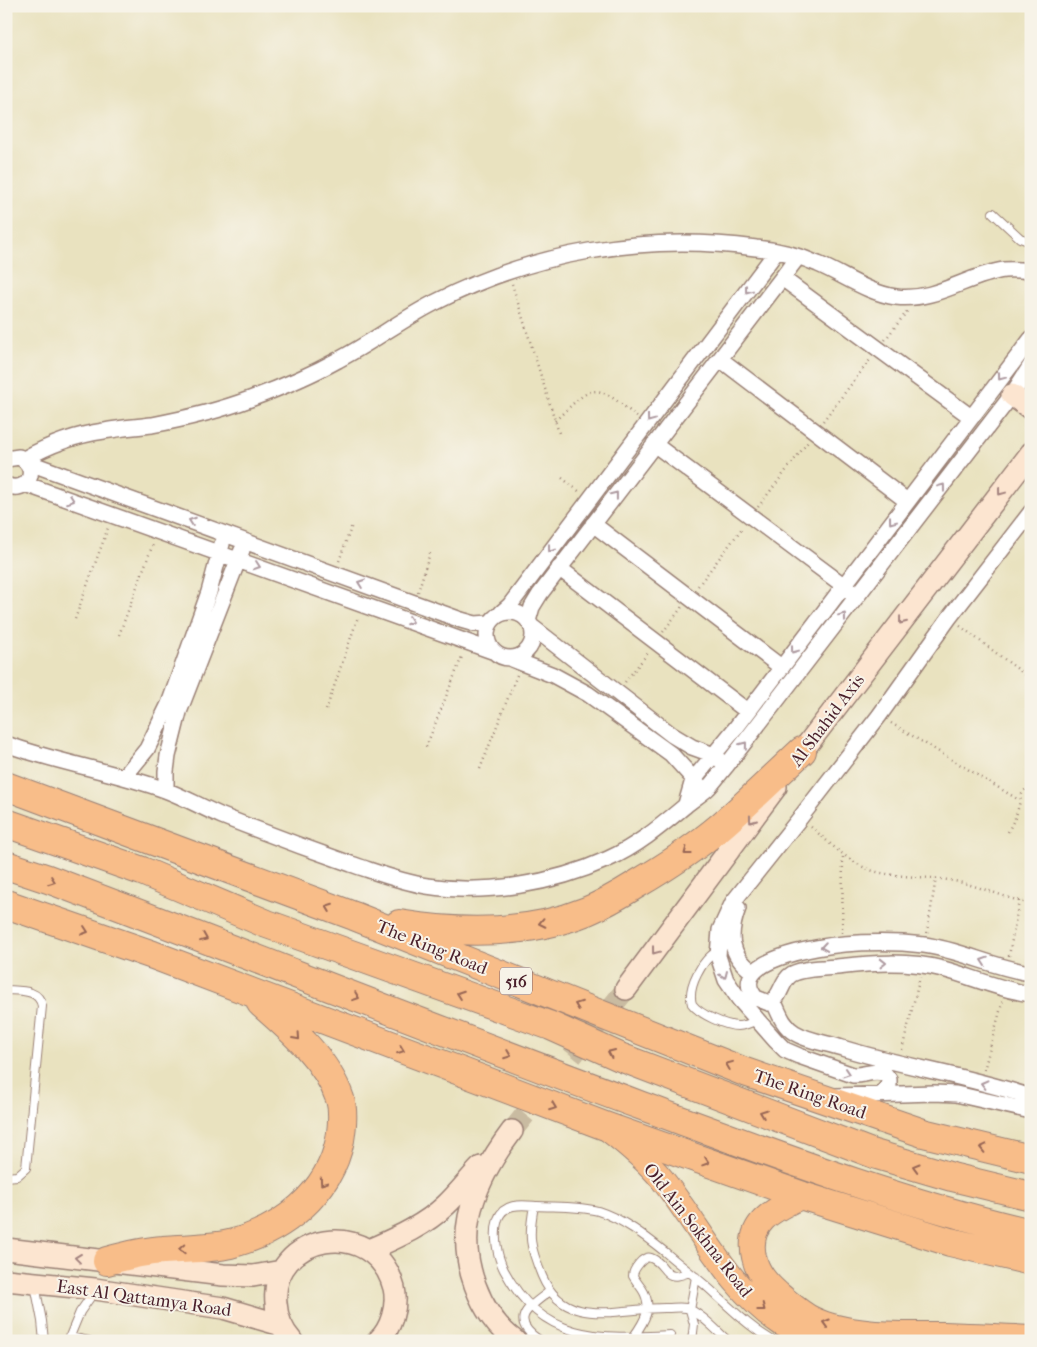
<svg xmlns="http://www.w3.org/2000/svg" width="1037" height="1347" viewBox="0 0 1037 1347" font-family="'IM FELL French Canon',serif">
<style>
.lines{fill:none;stroke-linecap:round;stroke-linejoin:round}
.secondary-tunnel{stroke:#c9bba1;stroke-width:21;stroke-dasharray:21 11;stroke-linecap:butt}
.lane-casing{stroke:#9a8075;stroke-width:10}
.street-casing{stroke:#9a8075;stroke-width:18}
.secondary-casing{stroke:#9a8075;stroke-width:24}
.primary-casing{stroke:#9a8075;stroke-width:26}
.highway-casing{stroke:#9a8075;stroke-width:30}
.path{stroke:#9a8075;stroke-width:2.5;stroke-dasharray:1 4;stroke-linecap:butt}
.lane{stroke:#fff;stroke-width:8}
.street{stroke:#fff;stroke-width:15}
.secondary{stroke:#fce5d0;stroke-width:21}
.primary{stroke:#f8bd89;stroke-width:24}
.highway{stroke:#f8bd89;stroke-width:28}
.oneway{stroke:#ae9aa0}
.oneway2{stroke:#a3827e}
.oneway3{stroke:#986655}
.labels{text-anchor:middle;stroke-width:4;stroke-linejoin:round;paint-order:stroke}
.shield{fill:#f7f3e8;stroke:#7e5f64;stroke-width:1}
.shield-label{font-size:16px;font-weight:bold;fill:#4a1f2b}
.street-label{font-size:18px;fill:#4a1f2b;stroke:#f7f3e8}
</style>
<rect width="100%" height="100%" fill="#f7f3e8"/>
<filter id="ink" filterUnits="userSpaceOnUse"><feTurbulence type="fractalNoise" baseFrequency=".02" numOctaves="2"/><feDisplacementMap in="SourceGraphic" scale="10" xChannelSelector="R" yChannelSelector="G"/><feConvolveMatrix kernelMatrix="1 2 1 2 8 2 1 2 1" color-interpolation-filters="sRGB"/></filter>
<filter id="wash" filterUnits="userSpaceOnUse"><feTurbulence type="fractalNoise" baseFrequency=".0096" numOctaves="4" result="noise"/><feDisplacementMap in="SourceGraphic" scale="20" xChannelSelector="R" yChannelSelector="G"/><feGaussianBlur stdDeviation="1.12" result="paint"/><feColorMatrix in="noise" values="0 0 0 0 0 0 0 0 0 0 0 0 0 0 0 0 0 1.4 0 .05"/><feComposite in="paint" operator="in"/></filter>
<g filter="url(#wash)">
<rect width="100%" height="100%" fill="#e9e2bf"/>
</g>
<g filter="url(#ink)">
<g class="lines">
<path class="secondary-tunnel" d="M512,1131L626,989"/>
<defs>
<path id="lane" d="M993,213L1020,238L1031,242
M718,951C702,959 687,987 692,1004C699,1014 726,1026 738,1026C745,1026 751,1023 757,1020
M6,990C20,991 39,989 42,1006L26,1168L17,1176L6,1177
M534,1206C528,1237 530,1247 542,1276C565,1331 621,1307 667,1308C673,1308 680,1307 686,1308C700,1312 717,1331 728,1341
M35,1285L42,1321L44,1341
M670,1335C600,1339 542,1342 504,1270C497,1256 493,1234 498,1219C504,1202 523,1205 537,1206C557,1207 579,1206 598,1211C623,1219 645,1236 665,1252C682,1267 701,1280 717,1296C735,1312 751,1328 773,1341
M634,1336C644,1322 654,1307 642,1289C639,1285 636,1281 633,1276C633,1270 643,1255 651,1258C668,1264 662,1284 689,1272
M69,1337L89,1341
M539,1340C508,1319 529,1307 550,1291
M68,1341L80,1312L94,1292
M692,1341L694,1324L690,1310L696,1277"/>
<path id="street" d="M782,278L971,417
M720,359L907,501
M654,444L851,591
M6,459L19,457C41,468 28,495 6,485
M24,459C49,445 75,435 104,431C120,428 136,427 152,425C184,419 218,411 250,399C280,388 309,376 338,360C371,343 401,320 434,303C533,252 645,233 756,248C777,250 798,255 818,264C844,275 868,293 896,297C935,302 968,275 1004,270C1013,269 1022,270 1031,271
M27,462L461,620L475,624L490,623
M25,484L492,651
M593,524L781,667
M559,568L747,711
M487 635a23 23 0 1 1 46 0a23 23 0 1 1-46 0Z
M501,613L510,605L777,251
M528,621L532,607L540,594L798,257
M531,626L672,735L692,747L714,755L720,760
M512,659L553,675L588,694L671,754L699,785
M6,744C58,763 113,771 165,790C184,797 203,808 222,816C265,833 308,849 351,864C376,872 401,882 427,886C486,895 553,884 608,859C636,847 661,826 685,806C692,800 700,795 707,789C714,782 720,773 727,765L1012,395L1031,365
M124,777L147,749L169,704L209,592L222,544
M166,790V771L168,756L179,712L242,550
M686,804L693,780L735,729L1031,339
M738,908C728,935 729,955 753,972
M1031,973C994,968 961,950 924,945C898,942 871,942 844,944C823,946 723,960 756,998L769,1003C782,998 780,981 792,974C804,968 823,968 837,967C872,963 908,960 943,969C973,977 1000,990 1031,994
M774,1002C779,1013 783,1026 795,1033C808,1041 827,1043 842,1048C904,1067 969,1076 1031,1097
M880,1095L889,1085V1079L885,1074C874,1069 864,1076 853,1075L799,1056L785,1050L776,1041L739,999L726,980L718,956L720,930L733,902L800,818L879,716L949,618L1031,512
M837,1096L934,1093L956,1094L1031,1111"/>
<path id="secondary" d="M1012,395L1031,409
M794,762L1031,453
M626,989L776,787
M512,1131C493,1156 476,1185 469,1217C460,1261 479,1314 515,1341
M6,1249L223,1275L253,1276L282,1271
M369,1250C396,1238 424,1226 446,1205C459,1193 469,1179 481,1167
M6,1280L95,1289L223,1308L281,1325
M292,1341C282,1330 277,1318 276,1303C269,1235 374,1213 394,1288C398,1306 391,1329 378,1341"/>
<path id="primary" d="M610,1131C628,1145 646,1160 661,1178C700,1226 728,1289 782,1324C794,1332 808,1336 821,1341
M803,1196C776,1209 746,1221 754,1257C757,1273 768,1284 779,1294C789,1302 801,1313 813,1319C848,1336 904,1334 944,1334C973,1335 1002,1336 1031,1338"/>
<path id="highway" d="M6,786L354,916L745,1072L923,1133L1031,1159
M6,823L142,871L267,924L551,1026L620,1057L874,1154L952,1177L1031,1196
M6,865L48,879C246,954 443,1032 642,1106C770,1153 897,1202 1031,1233
M6,904L153,955L605,1126L803,1196L950,1242L1031,1261
M399,924C460,934 528,935 587,911C604,904 621,894 637,884C666,867 695,848 721,826C749,802 775,776 802,751
M107,1261C125,1256 144,1251 163,1250C185,1248 208,1249 230,1244C282,1231 329,1194 340,1140C342,1127 344,1112 340,1099C327,1060 291,1029 261,1003"/>
</defs>
<use href="#lane" class="lane-casing"/>
<use href="#street" class="street-casing"/>
<use href="#secondary" class="secondary-casing"/>
<use href="#primary" class="primary-casing"/>
<use href="#highway" class="highway-casing"/>
<path class="path" d="M512,284L559,433
M885,340L908,310
M555,421C594,383 594,381 637,417
M823,421L870,360
M562,478L580,492
M758,507L808,442
M339,561L352,525
M698,586L743,527
M418,592L430,553
M75,619L108,528
M960,626L1031,679
M663,632L682,607
M119,635L153,544
M625,682L648,653
M326,710L358,617
M891,723L1019,800
M426,747L463,654
M480,769L517,675
M811,827C830,843 852,866 877,872C902,878 928,876 954,881C980,886 1005,898 1031,904
M1008,832L1016,816L1022,794L1031,782
M842,933L843,854
M927,933L936,878
M1009,956L1019,901
M902,1050L920,977
M984,1070L1003,1000"/>
<use href="#lane" class="lane"/>
<use href="#street" class="street"/>
<use href="#secondary" class="secondary"/>
<use href="#primary" class="primary"/>
<use href="#highway" class="highway"/>
</g>
<defs><path id="oneway-chevron" d="M-2-3.5L2.5 0L-2 3.5" fill="none" stroke-width="1.6" stroke-linecap="round" stroke-linejoin="round" transform="scale(1.25)"/></defs>
<g class="oneway">
<use href="#oneway-chevron" transform="translate(748 290) rotate(127)"/>
<use href="#oneway-chevron" transform="translate(1001 377) rotate(127)"/>
<use href="#oneway-chevron" transform="translate(650 419) rotate(127)"/>
<use href="#oneway-chevron" transform="translate(942 487) rotate(-53)"/>
<use href="#oneway-chevron" transform="translate(615 495) rotate(-52)"/>
<use href="#oneway-chevron" transform="translate(71 500) rotate(20)"/>
<use href="#oneway-chevron" transform="translate(192 521) rotate(-160)"/>
<use href="#oneway-chevron" transform="translate(892 521) rotate(127)"/>
<use href="#oneway-chevron" transform="translate(551 549) rotate(127)"/>
<use href="#oneway-chevron" transform="translate(257 566) rotate(19)"/>
<use href="#oneway-chevron" transform="translate(361 583) rotate(-160)"/>
<use href="#oneway-chevron" transform="translate(843 616) rotate(-53)"/>
<use href="#oneway-chevron" transform="translate(410 621) rotate(20)"/>
<use href="#oneway-chevron" transform="translate(794 650) rotate(127)"/>
<use href="#oneway-chevron" transform="translate(744 745) rotate(-51)"/>
<use href="#oneway-chevron" transform="translate(824 947) rotate(171)"/>
<use href="#oneway-chevron" transform="translate(984 961) rotate(-161)"/>
<use href="#oneway-chevron" transform="translate(883 963)"/>
<use href="#oneway-chevron" transform="translate(724 975) rotate(66)"/>
<use href="#oneway-chevron" transform="translate(847 1073) rotate(18)"/>
<use href="#oneway-chevron" transform="translate(984 1084) rotate(-166)"/>
</g>
<g class="oneway2">
<use href="#oneway-chevron" transform="translate(1001 492) rotate(127)"/>
<use href="#oneway-chevron" transform="translate(902 621) rotate(128)"/>
<use href="#oneway-chevron" transform="translate(752 820) rotate(126)"/>
<use href="#oneway-chevron" transform="translate(655 951) rotate(127)"/>
<use href="#oneway-chevron" transform="translate(78 1258) rotate(-173)"/>
</g>
<g class="oneway3">
<use href="#oneway-chevron" transform="translate(687 852) rotate(143)"/>
<use href="#oneway-chevron" transform="translate(52 881) rotate(20)"/>
<use href="#oneway-chevron" transform="translate(329 907) rotate(-159)"/>
<use href="#oneway-chevron" transform="translate(542 923) rotate(168)"/>
<use href="#oneway-chevron" transform="translate(85 931) rotate(19)"/>
<use href="#oneway-chevron" transform="translate(204 938) rotate(22)"/>
<use href="#oneway-chevron" transform="translate(460 994) rotate(-160)"/>
<use href="#oneway-chevron" transform="translate(356 997) rotate(21)"/>
<use href="#oneway-chevron" transform="translate(578 1005) rotate(-159)"/>
<use href="#oneway-chevron" transform="translate(297 1037) rotate(48)"/>
<use href="#oneway-chevron" transform="translate(401 1050) rotate(21)"/>
<use href="#oneway-chevron" transform="translate(611 1053) rotate(-156)"/>
<use href="#oneway-chevron" transform="translate(508 1055) rotate(21)"/>
<use href="#oneway-chevron" transform="translate(729 1065) rotate(-158)"/>
<use href="#oneway-chevron" transform="translate(553 1107) rotate(21)"/>
<use href="#oneway-chevron" transform="translate(763 1113) rotate(-159)"/>
<use href="#oneway-chevron" transform="translate(983 1148) rotate(-167)"/>
<use href="#oneway-chevron" transform="translate(706 1162) rotate(19)"/>
<use href="#oneway-chevron" transform="translate(916 1167) rotate(-164)"/>
<use href="#oneway-chevron" transform="translate(323 1182) rotate(125)"/>
<use href="#oneway-chevron" transform="translate(182 1249) rotate(177)"/>
<use href="#oneway-chevron" transform="translate(762 1308) rotate(38)"/>
<use href="#oneway-chevron" transform="translate(826 1323) rotate(-163)"/>
</g>
</g>
<g class="labels">
<rect class="shield" x="500" y="967.5" width="32" height="27" rx="4"/>
<g class="shield-label">
<text x="516" y="987">516</text>
</g>
<g class="street-label">
<text transform="translate(827 720) rotate(-53)" y="6">Al Shahid Axis</text>
<text transform="translate(432 947) rotate(22)" y="6">The Ring Road</text>
<text transform="translate(810 1094) rotate(19)" y="6">The Ring Road</text>
<text transform="translate(698 1230) rotate(52)" y="6">Old Ain Sokhna Road</text>
<text transform="translate(144 1298) rotate(8)" y="6">East Al Qattamya Road</text>
</g>
</g>
<rect width="1037" height="1347" fill="none" stroke="#f7f3e8" stroke-width="25"/>
</svg>
